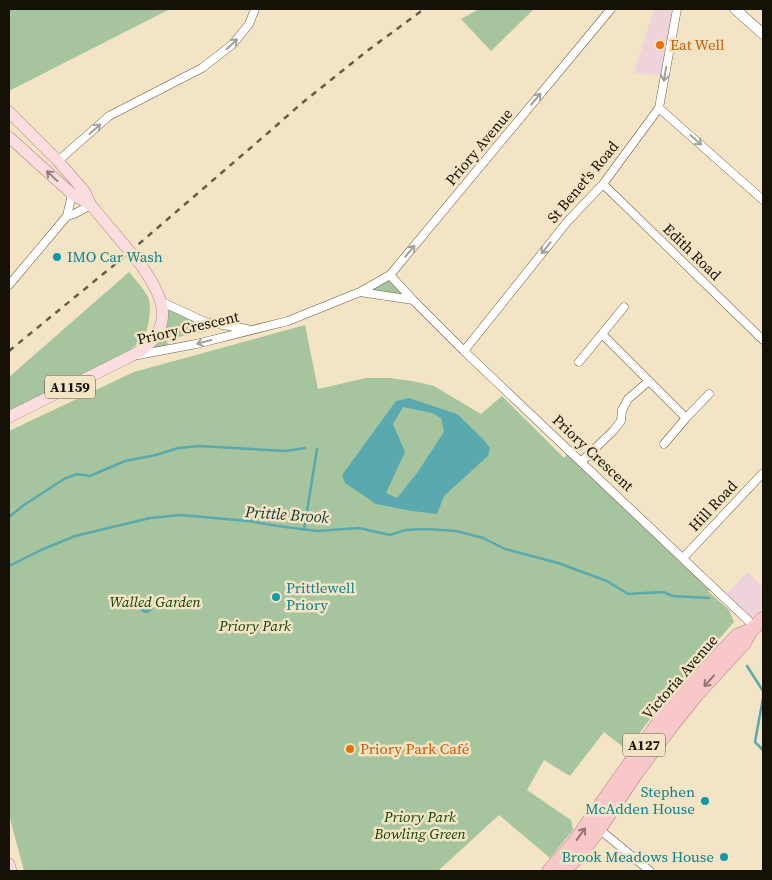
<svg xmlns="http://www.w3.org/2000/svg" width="772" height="880" viewBox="0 0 772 880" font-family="'Source Serif 4',serif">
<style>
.commercial{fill:#eed4da}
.green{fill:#a6c59e}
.water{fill:#59a9ae;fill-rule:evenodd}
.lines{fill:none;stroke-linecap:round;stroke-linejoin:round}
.stream{stroke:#59a9ae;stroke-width:2.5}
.street-casing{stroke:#6b5d42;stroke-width:9}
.secondary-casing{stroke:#6b5d42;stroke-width:11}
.primary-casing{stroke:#a98785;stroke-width:12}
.highway-casing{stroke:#a98785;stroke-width:15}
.street{stroke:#fff;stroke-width:8}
.secondary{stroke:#fff;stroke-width:10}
.primary{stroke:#fbdddf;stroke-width:11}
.highway{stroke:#f8c7ca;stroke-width:14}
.rail{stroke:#645b49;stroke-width:2.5;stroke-dasharray:6 6;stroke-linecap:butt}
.primary-bridge-casing{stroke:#a98785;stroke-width:12;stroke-linecap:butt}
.primary-bridge{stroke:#fbdddf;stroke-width:11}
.oneway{stroke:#a2a09b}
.oneway2{stroke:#94817d}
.oneway3{stroke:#927572}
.food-dot{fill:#e8710a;stroke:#f3e4c5;stroke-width:2}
.culture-dot{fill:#0f9aa8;stroke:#f3e4c5;stroke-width:2}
.labels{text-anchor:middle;stroke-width:5;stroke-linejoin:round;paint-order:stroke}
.shield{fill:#f3e4c5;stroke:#58503f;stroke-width:1}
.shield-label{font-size:14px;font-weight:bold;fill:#161106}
.food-label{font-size:15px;fill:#c56008;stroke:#f3e4c5;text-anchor:start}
.street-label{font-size:15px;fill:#161106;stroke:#f3e4c5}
.culture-label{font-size:15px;fill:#0d838f;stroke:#f3e4c5;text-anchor:start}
.park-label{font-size:15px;font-style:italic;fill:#124400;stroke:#f3e4c5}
.water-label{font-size:16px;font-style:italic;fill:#0c3537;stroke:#f3e4c5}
</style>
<rect width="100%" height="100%" fill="#f3e4c5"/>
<path class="commercial" d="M654,9H677L664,76L634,73Z
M747,572L763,587V612L752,621L727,594Z"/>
<path class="green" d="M9,9H170L9,91Z
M479,9H534L491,51L461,19Z
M129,272C135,279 144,289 148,297C152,305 149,327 145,335C142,342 133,347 128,351L9,413V377Z
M390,275L413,300L360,292Z
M170,309L191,319L210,327V329L205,332L167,339L168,346L148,352L168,310Z
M305,325L318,389L366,378H390L412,381L434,386L481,414L502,396L564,458L567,454L712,591H708L729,610L734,622L656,711L627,750L604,732L570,776L544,760L527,790L571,820L573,830L550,858L499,815L438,871H24L9,815V431L134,372Z"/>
<path class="water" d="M409,398L457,414L483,439L490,448L488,456L444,496L437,514L412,511L376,504L345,483L342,475L396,401ZM403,407L432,413L441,418L444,432L417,473L397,498L386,493L405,452L393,424Z
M139 606a7 7 0 1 1 14 0a7 7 0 1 1-14 0Z"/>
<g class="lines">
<path class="stream" d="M9,517L24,505L64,479L77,474L90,476L125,461L156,455L178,448L200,446L286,451L305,448
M304,530L317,449
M9,566L41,550L75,536L150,518L181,515L248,521L278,526L317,531L359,528L390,535L406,530L426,529L456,531L483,538L505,549L558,563L607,581L628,594L663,592L673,596L709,598
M747,666L763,691
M763,698L755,742L763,750"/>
<defs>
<path id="street" d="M659,108L763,200
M58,161L109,116L202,68L233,44L249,24L255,9
M603,184L763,340
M67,216L74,214L91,205
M390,275L413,300
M9,285L67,216L72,194
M360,292L390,275L611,9
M162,302L205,322L247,329
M602,334L624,307
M464,351L567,222L603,184L659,108L677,9
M138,355L196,344L288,321L360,292L413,300L464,351L754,626
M579,362L602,334L686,418
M664,444L686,418L709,394
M581,462L613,431L621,421L622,410L628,399L649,381
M683,558L763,473
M599,829L650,871"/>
<path id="secondary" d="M735,9L763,34"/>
<path id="primary" d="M9,112L58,161L85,192L91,205L106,223
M9,137L72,194L91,205
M9,417L131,356C136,353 143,350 147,346C176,319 159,291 141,265
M9,864L11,871"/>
<path id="highway" d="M549,871L573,844L660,721L682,695L737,636L751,630L763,619
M564,871L582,852L599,829L634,776L669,729L697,694L744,643L751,630"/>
</defs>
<use href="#street" class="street-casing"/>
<use href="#secondary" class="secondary-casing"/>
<use href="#primary" class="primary-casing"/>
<use href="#highway" class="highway-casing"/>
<use href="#street" class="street"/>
<use href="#secondary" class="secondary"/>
<use href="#primary" class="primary"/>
<use href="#highway" class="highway"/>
<path class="rail" d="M9,351L119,261L269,132L302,103L367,51L424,9"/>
<defs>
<path id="primary-bridge" d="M106,223L141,265"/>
</defs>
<use href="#primary-bridge" class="primary-bridge-casing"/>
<use href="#primary-bridge" class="primary-bridge"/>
</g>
<defs><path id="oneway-shaft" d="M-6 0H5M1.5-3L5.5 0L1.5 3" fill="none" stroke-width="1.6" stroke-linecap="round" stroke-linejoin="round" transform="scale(1.25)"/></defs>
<g class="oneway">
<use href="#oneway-shaft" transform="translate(232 44) rotate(-44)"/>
<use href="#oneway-shaft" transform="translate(665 74) rotate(100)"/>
<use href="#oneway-shaft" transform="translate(536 99) rotate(-50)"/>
<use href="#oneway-shaft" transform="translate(95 129) rotate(-41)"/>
<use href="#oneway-shaft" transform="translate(696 140) rotate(42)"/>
<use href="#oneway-shaft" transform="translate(546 248) rotate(129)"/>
<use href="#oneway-shaft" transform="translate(410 251) rotate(-50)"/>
<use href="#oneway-shaft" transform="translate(204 342) rotate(165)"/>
</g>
<use class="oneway2" href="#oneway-shaft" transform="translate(52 176) rotate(-137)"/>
<g class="oneway3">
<use href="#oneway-shaft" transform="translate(709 681) rotate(132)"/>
<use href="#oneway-shaft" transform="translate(581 834) rotate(-54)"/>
</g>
<g class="food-dot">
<circle cx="660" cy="45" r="5"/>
<circle cx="350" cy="749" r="5"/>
</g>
<g class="culture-dot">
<circle cx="57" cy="257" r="5"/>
<circle cx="276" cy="597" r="5"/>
<circle cx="705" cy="801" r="5"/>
<circle cx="724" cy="857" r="5"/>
</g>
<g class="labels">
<g class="shield">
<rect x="45" y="375.5" width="50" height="23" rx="4"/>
<rect x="623" y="733.5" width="42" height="23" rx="4"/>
</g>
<g class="shield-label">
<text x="70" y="392">A1159</text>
<text x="644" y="750">A127</text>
</g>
<g class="food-label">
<text x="670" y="50">Eat Well</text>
<text x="360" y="754">Priory Park Café</text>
</g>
<g class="street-label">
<text transform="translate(479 147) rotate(-50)" y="5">Priory Avenue</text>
<text transform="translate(583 182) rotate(-50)" y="5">St Benet's Road</text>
<text transform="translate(692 252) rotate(44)" y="5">Edith Road</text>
<text transform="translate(188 328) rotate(-13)" y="5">Priory Crescent</text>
<text transform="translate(593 453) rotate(43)" y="5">Priory Crescent</text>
<text transform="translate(713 506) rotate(-47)" y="5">Hill Road</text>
<text transform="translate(680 677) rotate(-49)" y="5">Victoria Avenue</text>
</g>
<g class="culture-label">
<text x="67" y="262">IMO Car Wash</text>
<text x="286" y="593">Prittlewell<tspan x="286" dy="17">Priory</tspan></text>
<text x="695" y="797" text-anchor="end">Stephen<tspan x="695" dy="17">McAdden House</tspan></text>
<text x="714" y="862" text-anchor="end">Brook Meadows House</text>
</g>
<g class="park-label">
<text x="155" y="607">Walled Garden</text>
<text x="255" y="631">Priory Park</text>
<text x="420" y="822">Priory Park<tspan x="420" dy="17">Bowling Green</tspan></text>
</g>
<g class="water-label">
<text transform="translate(287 514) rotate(4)" y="6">Prittle Brook</text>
</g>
</g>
<rect width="772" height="880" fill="none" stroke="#161106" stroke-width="20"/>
</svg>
